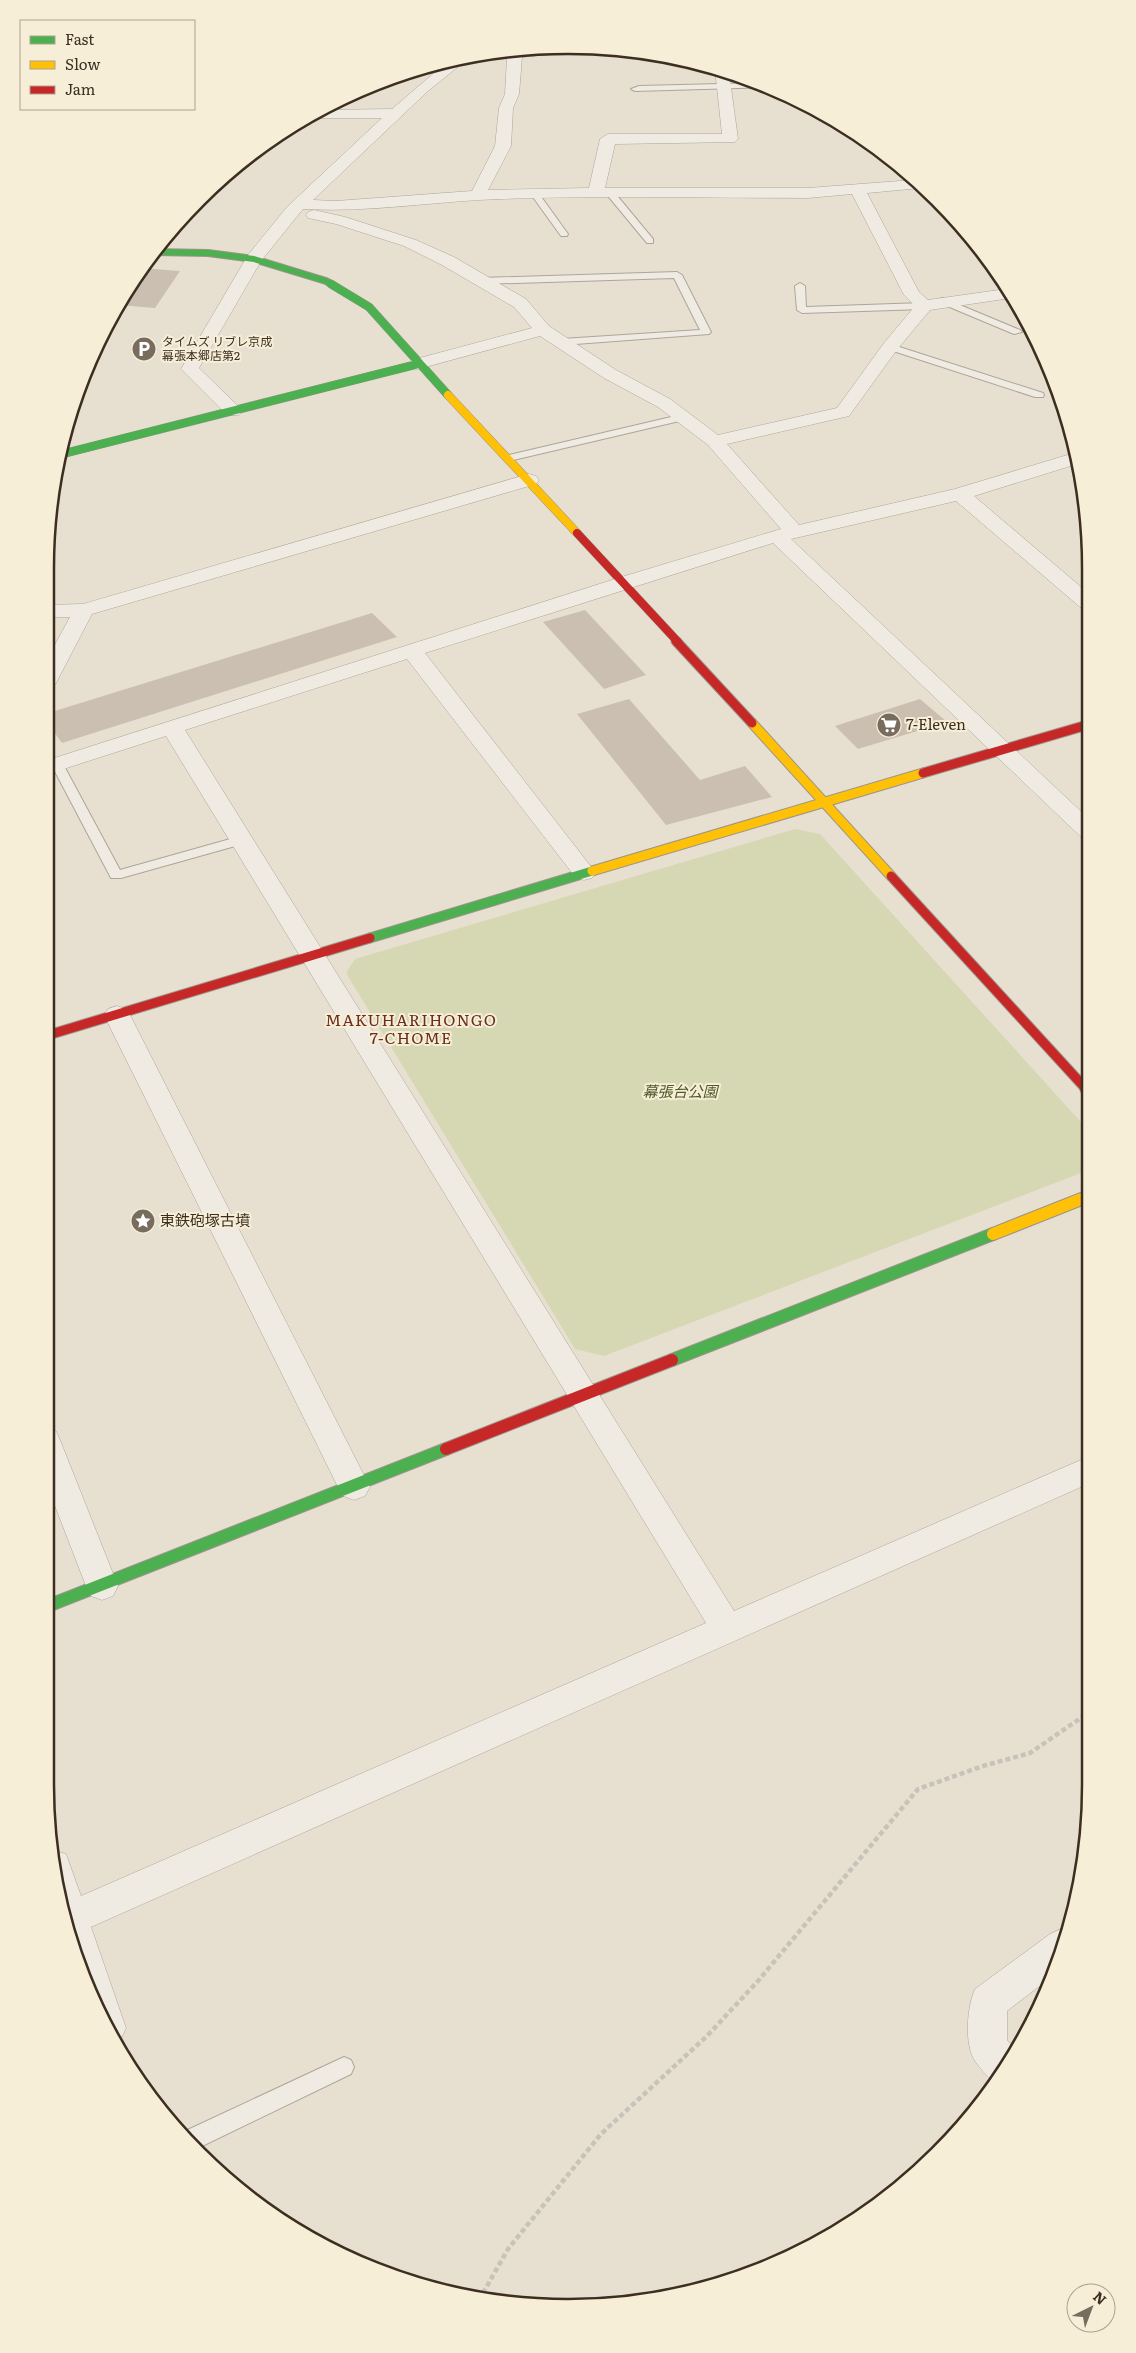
<svg xmlns="http://www.w3.org/2000/svg" width="1136" height="2353" viewBox="0 0 1136 2353" font-family="Literata,'Noto Sans JP',serif">
<style>
.green{fill:#d6d7b3}
.building{fill:#cbbfb2}
.lines{fill:none;stroke-linecap:round;stroke-linejoin:round}
.lane-casing{stroke:#ada599;stroke-width:2}
.street-casing{stroke:#ada599;stroke-width:1}
.fast-far3-casing{stroke:#9c958a;stroke-width:8}
.fast-far2-casing{stroke:#9c958a;stroke-width:9}
.fast-far1-casing{stroke:#9c958a;stroke-width:11}
.fast-casing{stroke:#9c958a;stroke-width:14}
.slow-far2-casing{stroke:#9c958a;stroke-width:9}
.slow-far1-casing{stroke:#9c958a;stroke-width:11}
.slow-casing{stroke:#9c958a;stroke-width:14}
.jam-far2-casing{stroke:#9c958a;stroke-width:9}
.jam-far1-casing{stroke:#9c958a;stroke-width:11}
.jam-casing{stroke:#9c958a;stroke-width:14}
.path{stroke:#c8c2b9;stroke-width:4.5;stroke-dasharray:5 3;stroke-linecap:butt}
.lane{fill:#efebe3;fill-rule:evenodd}
.street{fill:#efebe3;fill-rule:evenodd}
.fast-far3{stroke:#4caf50;stroke-width:6}
.fast-far2{stroke:#4caf50;stroke-width:8}
.fast-far1{stroke:#4caf50;stroke-width:9}
.fast{stroke:#4caf50;stroke-width:12}
.slow-far2{stroke:#ffc107;stroke-width:8}
.slow-far1{stroke:#ffc107;stroke-width:9}
.slow{stroke:#ffc107;stroke-width:12}
.jam-far2{stroke:#c62828;stroke-width:8}
.jam-far1{stroke:#c62828;stroke-width:9}
.jam{stroke:#c62828;stroke-width:12}
.labels{text-anchor:middle;stroke-width:4;stroke-linejoin:round;paint-order:stroke}
.far-poi-label{font-size:12px;fill:#3d2e20;stroke:#f7eed8;text-anchor:start}
.poi-label{font-size:15px;fill:#3d2e20;stroke:#f7eed8;text-anchor:start}
.park-label{font-size:15px;font-style:italic;fill:#4d5a26;stroke:#f7eed8}
.neighbourhood-label{font-size:16px;letter-spacing:1px;fill:#6b2e1e;stroke:#f7eed8}
.rim{fill:none;stroke:#3d2e20;stroke-width:2.5}
</style>
<rect width="100%" height="100%" fill="#e7e0d1"/>
<path class="green" d="M795,829L820,834L1089,1131V1170L604,1356L575,1349L346,973L355,959Z"/>
<path class="building" d="M141,268L180,271L155,308L118,305L133,277Z
M585,610L646,675L604,689L543,622Z
M372,613L397,637L62,743L45,720V714Z
M629,699L700,780L745,766L772,797L666,825L577,714Z
M920,699L947,722L858,749L835,726Z"/>
<g class="lines">
<defs>
<path id="lane" d="M762,83L772,87L635,91L631,89L639,86Z
M531,191H537L568,234L567,236H561L530,193Z
M608,192H614L653,239V243H647L608,196Z
M677,272L682,275L711,332L709,334L562,345L557,342L562,339L700,330L674,278L481,284L476,281L481,278Z
M800,283L805,286L806,307L924,303L929,306L924,309L802,313L797,310L795,286Z
M943,298L1020,330L1022,332L1014,334L940,303V299Z
M890,344L1043,393L1044,395L1043,397H1035L887,349V345Z
M684,414L688,415V419L509,461L504,458L509,455Z
M57,760L63,764L120,870L241,836L247,840L246,843L121,878H111L51,764Z
M344,2057L351,2060L354,2067L351,2074L196,2149L181,2133Z"/>
<path id="street" d="M568,45L592,47L585,51L522,57L519,94L513,108L511,146L488,190L589,188L600,139L608,134H722L715,69L729,73L738,139L735,142L615,144L605,188H808L913,180L921,188L867,193L919,292L928,300L1006,289L1011,298L930,310L896,351L849,416L727,444L799,525L955,489L1074,453L1077,464L974,496L1087,592V609L1080,607L956,501L791,539L1088,818V838L1080,836L773,543L425,653L592,868L596,873L592,878L584,880L576,878L407,659L185,730L734,1611L1090,1456V1483L91,1927L126,2028L120,2041L114,2044L73,1953L55,1887L51,1850L66,1854L81,1896L706,1623L166,736L45,775V761L615,579L781,529L708,445L658,407L604,378L540,336L418,369L412,368L409,364L412,360L532,328L514,307L442,265L404,246L336,224L308,218L306,215L308,212L314,210L345,217L416,240L454,257L526,299L549,326L616,370L670,399L718,435L837,408L884,343L915,306L904,295L852,194L808,198C706,198 603,195 500,199C435,201 369,213 303,209L261,261L199,368L239,407L242,411L239,415H227L181,369L248,255L287,207L382,118H306L321,110L392,109L448,61L466,55ZM507,58L505,94L499,108L495,146L472,191L336,201L313,200L428,91L464,62Z
M529,474L536,476L539,480L536,484L92,614L56,683L53,688L45,689V663L70,617H45V605L83,604Z
M117,1006L126,1009L130,1015L370,1487L365,1496L354,1500L343,1496L338,1487L104,1015L108,1009Z
M45,1428L56,1431L60,1440L118,1586L113,1596L102,1600L91,1596L86,1586L45,1480Z
M1063,1928L1068,1930L1054,1975L1007,2011V2040L1016,2051L996,2084L993,2082C987,2075 980,2069 975,2061C964,2044 967,2007 975,1989L1050,1934Z"/>
<path id="fast-far3" d="M154,252L208,253L254,259L326,281L333,285"/>
<path id="fast-far2" d="M331,284L369,307L448,395
M58,455L418,364"/>
<path id="fast-far1" d="M370,938L592,871"/>
<path id="fast" d="M672,1360L993,1234
M45,1607L446,1449"/>
<path id="slow-far2" d="M448,395L577,533"/>
<path id="slow-far1" d="M752,723L891,876
M592,871L923,773"/>
<path id="slow" d="M993,1234L1089,1196"/>
<path id="jam-far2" d="M577,533L678,642"/>
<path id="jam-far1" d="M676,641L752,723
M923,773L1087,725
M891,876L1087,1090
M45,1036L370,938"/>
<path id="jam" d="M1086,1088L1089,1092
M446,1449L672,1360"/>
</defs>
<use href="#lane" class="lane-casing"/>
<use href="#street" class="street-casing"/>
<use href="#fast-far3" class="fast-far3-casing"/>
<use href="#fast-far2" class="fast-far2-casing"/>
<use href="#fast-far1" class="fast-far1-casing"/>
<use href="#fast" class="fast-casing"/>
<use href="#slow-far2" class="slow-far2-casing"/>
<use href="#slow-far1" class="slow-far1-casing"/>
<use href="#slow" class="slow-casing"/>
<use href="#jam-far2" class="jam-far2-casing"/>
<use href="#jam-far1" class="jam-far1-casing"/>
<use href="#jam" class="jam-casing"/>
<path class="path" d="M479,2300L508,2249L601,2134L707,2036L758,1981L918,1789L983,1766L1030,1753L1091,1711"/>
<use href="#lane" class="lane"/>
<use href="#street" class="street"/>
<use href="#fast-far3" class="fast-far3"/>
<use href="#fast-far2" class="fast-far2"/>
<use href="#fast-far1" class="fast-far1"/>
<use href="#fast" class="fast"/>
<use href="#slow-far2" class="slow-far2"/>
<use href="#slow-far1" class="slow-far1"/>
<use href="#slow" class="slow"/>
<use href="#jam-far2" class="jam-far2"/>
<use href="#jam-far1" class="jam-far1"/>
<use href="#jam" class="jam"/>
</g>
<defs>
<symbol id="parking-disc" viewBox="-11 -11 22 22"><circle r="9.5" fill="#786c5e" stroke="#f7eed8"/><path d="M-3.5-5.5H1a3.5 3.5 0 0 1 0 7H-1V5.5H-3.5ZM-1-3.4V-.6H.8a1.4 1.4 0 0 0 0-2.8Z" fill="#fff"/></symbol>
<symbol id="supermarket-disc" viewBox="-11 -11 22 22"><circle r="9.5" fill="#786c5e" stroke="#f7eed8"/><path d="M-6-5.5h2.5l.6 2H6L4.5 2H-2.5L-4.4-4H-6ZM-1.5 3.2a1.3 1.3 0 1 0 .1 0ZM3 3.2a1.3 1.3 0 1 0 .1 0Z" fill="#fff"/></symbol>
<symbol id="sight-disc" viewBox="-11 -11 22 22"><circle r="9.5" fill="#786c5e" stroke="#f7eed8"/><path d="M0-6L1.8-2.2L6-1.7L2.9 1.2L3.7 5.4L0 3.3L-3.7 5.4L-2.9 1.2L-6-1.7L-1.8-2.2Z" fill="#fff"/></symbol>
</defs>
<g fill-rule="evenodd">
<use href="#parking-disc" x="130" y="335" width="28" height="28"/>
<use href="#supermarket-disc" x="875" y="711" width="28" height="28"/>
<use href="#sight-disc" x="129" y="1207" width="28" height="28"/>
</g>
<g class="labels">
<g class="far-poi-label">
<text x="162" y="346">タイムズ リブレ京成<tspan x="162" dy="14">幕張本郷店第2</tspan></text>
</g>
<g class="poi-label">
<text x="906" y="730">7-Eleven</text>
<text x="160" y="1226">東鉄砲塚古墳</text>
</g>
<g class="park-label">
<text x="680" y="1097">幕張台公園</text>
</g>
<g class="neighbourhood-label">
<text x="411" y="1026">MAKUHARIHONGO<tspan x="411" dy="18">7-CHOME</tspan></text>
</g>
</g>
<path d="M0 0H1136V2353H0ZM568 54H568A514 514 0 0 1 1082 568V1785A514 514 0 0 1 568 2299H568A514 514 0 0 1 54 1785V568A514 514 0 0 1 568 54Z" fill="#f7eed8" fill-rule="evenodd"/>
<path class="rim" d="M568 54H568A514 514 0 0 1 1082 568V1785A514 514 0 0 1 568 2299H568A514 514 0 0 1 54 1785V568A514 514 0 0 1 568 54Z"/>
<rect x="20" y="20" width="175" height="90" fill="#f7eed8" stroke="#ada18e"/>
<rect x="30" y="36" width="25" height="8" fill="#4caf50" stroke="#ada18e"/>
<text x="65" y="45" font-size="15" fill="#3d2e20">Fast</text>
<rect x="30" y="61" width="25" height="8" fill="#ffc107" stroke="#ada18e"/>
<text x="65" y="70" font-size="15" fill="#3d2e20">Slow</text>
<rect x="30" y="86" width="25" height="8" fill="#c62828" stroke="#ada18e"/>
<text x="65" y="95" font-size="15" fill="#3d2e20">Jam</text>
<g transform="translate(1091 2308) rotate(42)"><circle r="24" fill="#f7eed8" stroke="#ada18e"/>
<path d="M0-4L9 19L0 12L-9 19Z" fill="#786c5e"/>
<text y="-8" font-size="14" font-weight="bold" text-anchor="middle" fill="#3d2e20">N</text>
</g>
</svg>
